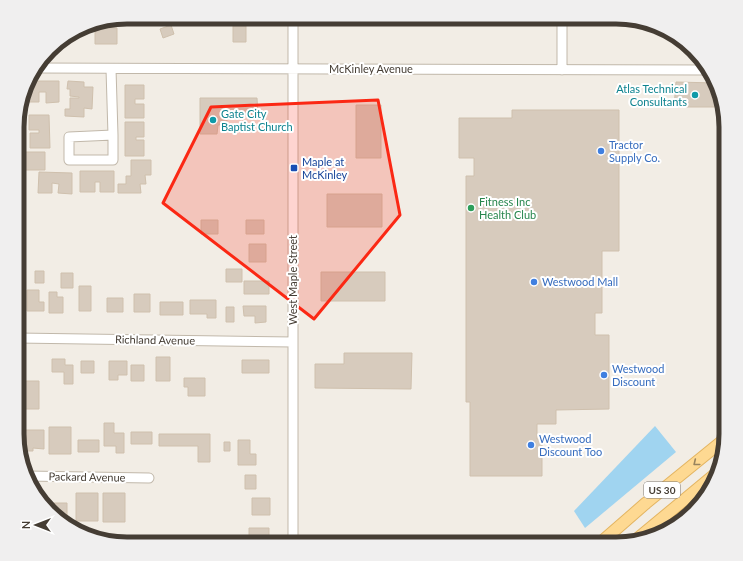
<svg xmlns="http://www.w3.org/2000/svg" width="743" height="561" viewBox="0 0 743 561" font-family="Lato,sans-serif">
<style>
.water{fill:#a0d4f0}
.building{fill:#d7cbbd;stroke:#cfc0ad}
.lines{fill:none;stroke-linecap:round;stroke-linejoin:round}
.minor-casing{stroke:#c1b8aa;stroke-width:11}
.major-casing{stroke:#e4b561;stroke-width:13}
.minor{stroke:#fff;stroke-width:9}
.major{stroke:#fed992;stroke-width:11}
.oneway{stroke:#98835e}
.marked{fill:#fb2814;fill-opacity:0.2;stroke:#fb2814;stroke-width:3;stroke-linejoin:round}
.culture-dot{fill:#0f9aa8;stroke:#fff;stroke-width:1.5}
.shop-dot{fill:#3f7fe0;stroke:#fff;stroke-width:1.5}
.transit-dot{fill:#1a4fb4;stroke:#fff;stroke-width:1.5}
.leisure-dot{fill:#2e9e5b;stroke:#fff;stroke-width:1.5}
.labels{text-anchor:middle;stroke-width:4;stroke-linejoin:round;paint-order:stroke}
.shield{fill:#fff;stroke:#7d7771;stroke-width:1}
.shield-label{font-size:10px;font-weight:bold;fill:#453d34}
.street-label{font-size:11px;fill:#453d34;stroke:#fff}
.culture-label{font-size:11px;fill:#0d838f;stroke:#fff;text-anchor:end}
.shop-label{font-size:11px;fill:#366cbe;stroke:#fff;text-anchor:start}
.transit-label{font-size:11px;fill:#164399;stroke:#fff;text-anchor:start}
.leisure-label{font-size:11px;fill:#27864d;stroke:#fff;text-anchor:start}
.rim{fill:none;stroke:#453d34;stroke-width:5}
</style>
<rect width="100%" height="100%" fill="#f2ede5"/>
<path class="water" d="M655,426L676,452L585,528L574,511Z"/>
<path class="building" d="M205,17H216V20H205Z
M247,17H262V22H247Z
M171,25L174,34L163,38L160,29Z
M233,26H246V42H233Z
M95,27L117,28V44H95Z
M28,81H59V102L46,103V92H39V102H25V92Z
M68,81L84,82V87H93L92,109L84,108V117L65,116V109H70V98H79V97L70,96V89H67Z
M676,82L716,83V107H674Z
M125,85H144V99H135V104H144V118H125Z
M200,98H257L258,115H227V124L218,125L217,134H200Z
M356,105H381V158H356Z
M512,110H619V251H602V313H595V335H609V409L556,410V424H537V439H542V476H470V402H466V176H474V158H459V118H512Z
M29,115H49L50,148H30V133H39V130H29Z
M125,122H144V137H136V140H144V156H125Z
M22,152H45V170H22Z
M131,160H151V175H145L146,184H140L141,193H118V184H126V176H131Z
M80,171H114V192H100V182H95V192H80Z
M39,172L72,173V194L58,193L59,184L52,183V193H38Z
M327,194H382V227H327Z
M201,220H218V234H201Z
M246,220H264V234H246Z
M249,244H266V262H249Z
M226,269H242V282H226Z
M35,271H44V283H35Z
M321,272H385V301H321Z
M61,273H73V288H61Z
M244,281H269V294H244Z
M79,286H91V311H79Z
M27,290H39V302H44V311H27Z
M49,292H57V297H63V313H49Z
M134,294H150V312H134Z
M107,298H123V312H107Z
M190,300H216V318H207V314H190Z
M160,302H183V315H160Z
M243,306H266V322L255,323V316H244Z
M226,307H234V322H226Z
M344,353H412L411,389L315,388V364H344Z
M156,357H170V381H156Z
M52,359H65V365H73V384H64V372H52Z
M242,360H269V373H242Z
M81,361H94V373H81Z
M109,361H127V375H118V380H109Z
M131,365H144V381H131Z
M184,378H205V396H188V387H184Z
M21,381H39V409H21Z
M104,423H114V433H124V453H116V446H104Z
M49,427H71V454H49Z
M22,430H44V449L33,448V451H22Z
M131,432H152V444H131Z
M159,434H210V462H198V446H159Z
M78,440H99V452H78Z
M238,440H250V454H256V465H238Z
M224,442H230V451H224Z
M245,475H256V489H245Z
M76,493H98V521H76Z
M103,493H125V522H103Z
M252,498H270V515H252Z
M54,503H67V525L54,516Z
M249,528H269V538H249Z"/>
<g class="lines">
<defs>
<path id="minor" d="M293,17V544
M562,17V70
M35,68L708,70
M111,69L113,135
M113,135V160H69V137Z
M17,338L293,342
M26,476L149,478"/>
<path id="major" d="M637,539L719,471
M599,544L646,503L726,438"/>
</defs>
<use href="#minor" class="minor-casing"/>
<use href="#major" class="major-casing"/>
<use href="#minor" class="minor"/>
<use href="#major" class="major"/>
</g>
<defs><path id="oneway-chevron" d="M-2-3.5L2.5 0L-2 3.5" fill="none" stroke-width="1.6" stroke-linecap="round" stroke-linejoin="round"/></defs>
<use class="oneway" href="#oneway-chevron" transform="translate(696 463) rotate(141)"/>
<path class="marked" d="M378,100L400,215L314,319L163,203L211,107Z"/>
<g class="culture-dot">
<circle cx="695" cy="95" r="4"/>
<circle cx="213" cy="120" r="4"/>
</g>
<g class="shop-dot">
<circle cx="601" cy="151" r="4"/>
<circle cx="534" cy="282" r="4"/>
<circle cx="604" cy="375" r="4"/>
<circle cx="531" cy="445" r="4"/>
</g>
<rect class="transit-dot" x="290" y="164" width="8" height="8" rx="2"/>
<circle class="leisure-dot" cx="471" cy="208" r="4"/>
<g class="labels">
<rect class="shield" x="644" y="482" width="36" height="16" rx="3"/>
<g class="shield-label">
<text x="662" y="494">US 30</text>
</g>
<g class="street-label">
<text x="371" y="73">McKinley Avenue</text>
<text transform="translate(293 280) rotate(-90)" y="4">West Maple Street</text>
<text transform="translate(155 340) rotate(1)" y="4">Richland Avenue</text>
<text transform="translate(87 477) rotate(1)" y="4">Packard Avenue</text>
</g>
<g class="culture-label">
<text x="687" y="93">Atlas Technical<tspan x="687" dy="13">Consultants</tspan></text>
<text x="221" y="118" text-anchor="start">Gate City<tspan x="221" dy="13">Baptist Church</tspan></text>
</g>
<g class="shop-label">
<text x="609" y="149">Tractor<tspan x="609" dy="13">Supply Co.</tspan></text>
<text x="542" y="286">Westwood Mall</text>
<text x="612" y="373">Westwood<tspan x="612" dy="13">Discount</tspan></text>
<text x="539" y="443">Westwood<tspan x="539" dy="13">Discount Too</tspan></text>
</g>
<g class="transit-label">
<text x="302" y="166">Maple at<tspan x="302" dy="13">McKinley</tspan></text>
</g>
<g class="leisure-label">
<text x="479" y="206">Fitness Inc<tspan x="479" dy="13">Health Club</tspan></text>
</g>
</g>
<path d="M0 0H743V561H0ZM127 24H616A103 103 0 0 1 719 127V434A103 103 0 0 1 616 537H127A103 103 0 0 1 24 434V127A103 103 0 0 1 127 24Z" fill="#f0efef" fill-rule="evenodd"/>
<path class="rim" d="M127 24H616A103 103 0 0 1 719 127V434A103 103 0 0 1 616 537H127A103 103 0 0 1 24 434V127A103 103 0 0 1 127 24Z"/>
<g transform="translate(36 525) rotate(270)" stroke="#ffffff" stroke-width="3" paint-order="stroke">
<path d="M0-3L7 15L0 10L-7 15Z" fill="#453d34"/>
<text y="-6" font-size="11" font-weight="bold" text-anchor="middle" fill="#453d34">N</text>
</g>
</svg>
